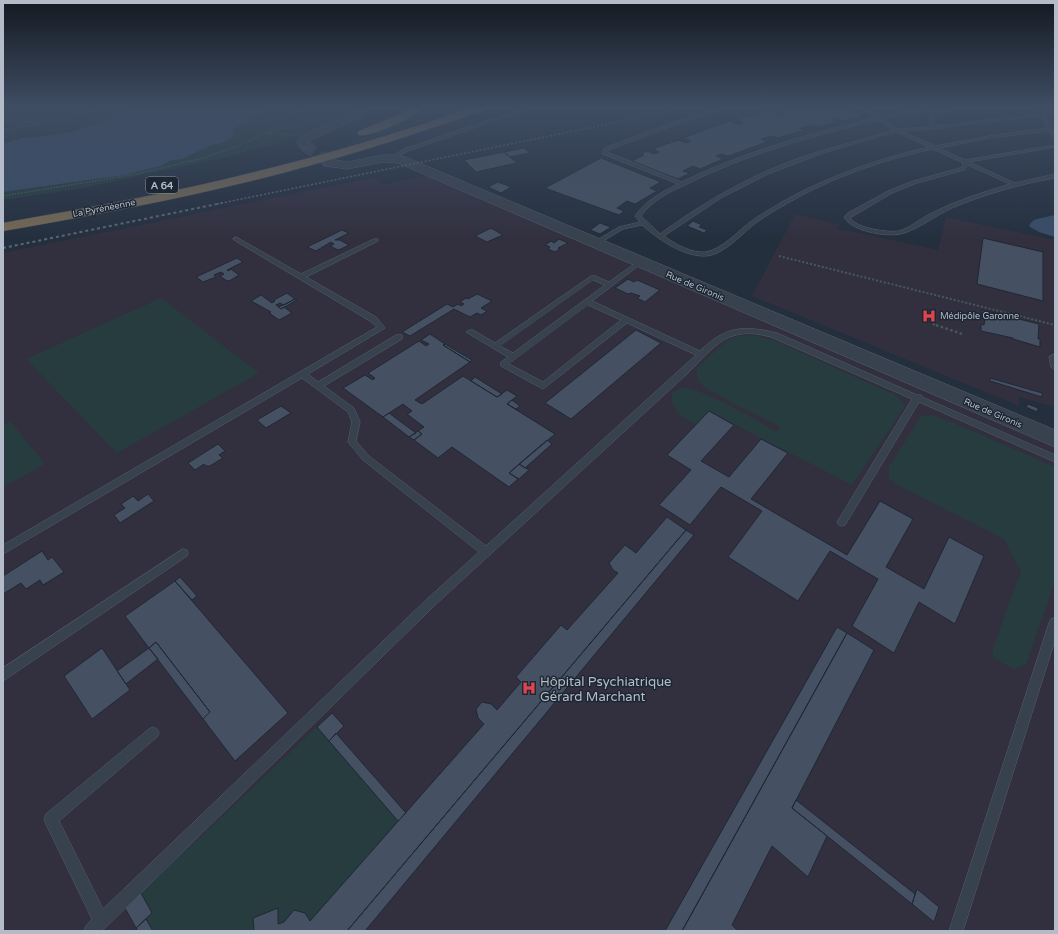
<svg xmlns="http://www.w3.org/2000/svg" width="1058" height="934" viewBox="0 0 1058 934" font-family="'Varela Round',sans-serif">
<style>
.medical{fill:#32303f}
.green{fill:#263c3f}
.water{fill:#394c67}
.building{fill:#455162;stroke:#1f2835}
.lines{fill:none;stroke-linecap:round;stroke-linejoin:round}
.tertiary-tunnel{stroke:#3a4453;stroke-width:12;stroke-dasharray:12 6;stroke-linecap:butt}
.service-casing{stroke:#565f6c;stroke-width:1}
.tertiary-casing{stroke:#565f6c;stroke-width:1}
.motorway-casing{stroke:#434c59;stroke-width:1}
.path-far2{stroke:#44595c;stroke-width:1.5;stroke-dasharray:1.5 1.5;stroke-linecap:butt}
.path-far1{stroke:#44595c;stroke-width:2;stroke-dasharray:2 2;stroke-linecap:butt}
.path{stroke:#44595c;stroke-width:2.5;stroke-dasharray:2.5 2.5;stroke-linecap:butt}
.service{fill:#38414e;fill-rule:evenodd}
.tertiary{fill:#38414e;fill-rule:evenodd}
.motorway{fill:#746855;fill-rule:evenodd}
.rail-far1{stroke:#5a6575;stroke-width:1.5;stroke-dasharray:2 2;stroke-linecap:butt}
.rail{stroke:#5a6575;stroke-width:2;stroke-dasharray:3 3;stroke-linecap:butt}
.labels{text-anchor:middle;stroke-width:3;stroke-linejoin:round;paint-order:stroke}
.far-street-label{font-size:9px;fill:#b4bcc9;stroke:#1d2633}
.far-poi-label{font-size:9px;fill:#b4bcc9;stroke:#1d2633;text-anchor:start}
.shield{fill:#1d2633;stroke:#878f9c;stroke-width:1}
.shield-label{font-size:10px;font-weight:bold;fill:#b4bcc9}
.near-poi-label{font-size:13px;fill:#b4bcc9;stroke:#1d2633;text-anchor:start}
</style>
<rect width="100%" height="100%" fill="#242f3e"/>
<path class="medical" d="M428,175L1055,446V931H3V253L376,177L383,185Z
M795,214L842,225L836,228L938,250L946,217L1055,240V407L1019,397V406L752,296Z"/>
<path class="green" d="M3,108H354V111L346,117L292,139L223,158L83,188L3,200Z
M430,108H465L350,145L348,144L392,127Z
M161,298L259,373L117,453L26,359Z
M751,335L773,340L893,394C900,398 904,400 904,408L852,485L709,411L697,425C681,415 671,413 672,392C675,391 678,389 681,388C701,386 757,421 777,432L781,427C768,420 705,391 700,383C697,379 697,373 697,368L726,341L737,336Z
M930,415L947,420L1055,467V581L1026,664L1015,669L1004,664L992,656L994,645L1021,572L1004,539L897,485L889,478V467L921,416Z
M10,421L45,464L3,487V425Z
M317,727L398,821L310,921L304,913L294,911L284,922L278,924V909L253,918L254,931H153L146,919L152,913L141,893Z"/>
<path class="water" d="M135,108H270L257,114L250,120L233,129L234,135L232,137L222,143L211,145L182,159L172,160L160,166L124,175L3,192V144L23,138L39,137L71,132L113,119L127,113Z
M1055,215V237L1039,232L1030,227L1029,225L1034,220L1041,218Z"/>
<path class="building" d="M780,108H847L864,116L843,121L838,118L832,119L838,122L816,127L810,125L799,128L805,130L778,138L771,136L761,139L767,142L728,156L721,154L716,156L723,159L700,169L693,166L683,171L690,173L678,179L632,161L644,155L641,154L647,151L654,154L659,152L653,149L678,140L686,143L691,141L683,138L718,125L730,121L739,125L744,123L736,120L770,110L778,114L784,113L776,109Z
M524,148L530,153L510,157L504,152Z
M504,152L517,163L476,172L464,160Z
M601,158L661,182L650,188L657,191L635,204L627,201L617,208L624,211L619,215L545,188Z
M498,182L511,187L501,193L488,187Z
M693,221L702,225L699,227L707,230L704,233L687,226Z
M600,223L611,227L600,234L590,230Z
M491,228L503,235L487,242L475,236Z
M342,230L349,233L335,240H340L349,245L341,249L338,250L330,246L334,244L331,242L316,251L307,247Z
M983,238L1043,252V301L977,284Z
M559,239L568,243L558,248L560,249L555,252L548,249L550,247L545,245L551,241L554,243Z
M237,258L243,262L227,270L229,271L231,269L239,275L231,280L227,281L220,276L224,274L221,272L214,275L216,277L203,282L196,277Z
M628,279L634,282L637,280L660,290L645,302L637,298L640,296L631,293L628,294L615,288Z
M287,293L295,299L284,305L280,303L276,305L281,309L284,307L292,313L279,320L269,313L271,312L251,301L261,295L272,303L275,301L274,300Z
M477,294L492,301L481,308L487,311L481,315L477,313L470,317L454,309L410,336L402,332L447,304L453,307L458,304L461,306L464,304L460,302L466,298L468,299Z
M295,299L297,300L281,309L279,307Z
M982,310L1039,324L1038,339H1040V347L1013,339V338L981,331V324L984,325L985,317L981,316Z
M636,330L661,343L571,419L545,403Z
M430,334L445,344L443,345L470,362L415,400L422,404L463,376L497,397L507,390L517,396L507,404L555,434L509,473L518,479L509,487L452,447L438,458L414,440L422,434L418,431L424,427L407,414L412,411L403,404L383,417L343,388L365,375L373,380L375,378L368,373L419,341L426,346L429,344L421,340Z
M445,344L472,360L470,362L443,345Z
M475,377L502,394L497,397L471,381Z
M990,378L1042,393V397L990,381Z
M512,400L520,406L516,409L507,404Z
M1028,404L1038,408L1037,412L1026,407Z
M281,406L291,413L266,428L257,420Z
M709,411L734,425L701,461L729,477L761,439L788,453L751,499L847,555L880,501L913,519L886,567L924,589L949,537L984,556L955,624L919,602L894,653L852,626L878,579L830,551L798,601L728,557L762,511L721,487L690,525L659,505L691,470L667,455Z
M389,413L416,433L409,437L383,417Z
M418,431L422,434L414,440L409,437Z
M547,440L552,444L525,468L519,464Z
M218,444L225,451L219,455L223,458L210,466H206L204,464L195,470L188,463Z
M519,464L529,470L519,479L509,473Z
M148,494L154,501L120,523L114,515L125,508L121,504L133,496L138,501Z
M667,517L686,530L347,931H254L253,918L278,908V924L284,922L294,910L305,913L310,921L484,724L478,718L476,709L482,702L491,704L497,710L521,682L516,677L561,625L567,630L618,573L613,570L609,563L625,545L636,553Z
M686,530L694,535L365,931H347Z
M42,551L48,560L52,557L64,572L43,585L40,580L26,589L21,583L3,594V576Z
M180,577L197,596L192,600L175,581Z
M175,581L288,713L235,761L203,719L210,712L156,642L149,648L125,616Z
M837,627L847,633L682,931H665Z
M847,633L874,650L792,808L827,836L808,877L772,846L732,925L738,931H682Z
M156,642L210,712L203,719L149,648Z
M102,648L130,690L92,719L64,676Z
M149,648L158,659L126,684L117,671Z
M332,713L344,726L329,741L317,727Z
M336,733L406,813L398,821L329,741Z
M796,800L915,894L912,904L792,808Z
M917,889L939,907L934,922L912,904Z
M141,893L152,913L136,928L125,908Z
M146,919L153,931H138L136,928Z"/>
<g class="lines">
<path class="tertiary-tunnel" d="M304,145L330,163"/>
<defs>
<path id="service" d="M524,108H531L408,151L394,159L389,158L404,149Z
M720,108H728L689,120L611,149L607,152L682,182C743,152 809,134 875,118L862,108H867L880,117L923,108H936L883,119L898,129L929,127L931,112L933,111L964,108L935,113L934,126L1040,114L1037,108H1041L1055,135V140L1048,131L989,138L939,148L965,160L1055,145V147L969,162L1015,183L1055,174V178C1020,184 985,194 952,208C936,215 916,231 900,234C885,237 851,231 844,217L848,213L888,191L913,181L960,168L963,165V163L933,149C871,162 810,186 757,222C742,233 724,256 704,256C682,256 658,239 642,225L623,229L598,244H594V242L619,227L640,222L635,216C645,201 662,192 678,184L603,154V150L607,147L685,118ZM1041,116L1046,128L989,136L935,146L902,131L931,129ZM878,120L893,130C864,140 834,146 805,156C753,174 705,201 660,234L641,216C651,201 669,192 685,185C746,154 812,136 878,120ZM895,132H897L929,147C878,159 828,176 782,202C771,209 759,215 749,223C736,233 722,249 706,252C693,254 675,244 664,236L721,198L768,174L823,153ZM968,165L1010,184C984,192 958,200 934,212C922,217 912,227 899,231C888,233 856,228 850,218L892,193L917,183L964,170Z
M236,237L301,274L374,239H378V241L306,277L376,317L385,328L308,374L318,382L396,335H402V339L324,386L354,408L360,422L356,441L369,456L486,546L696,355L627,323L543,389L501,366V362L508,357L466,332L470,330H473L495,343L591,276H595L609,282L640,260L643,262L642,263L592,301L700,351C726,326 743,325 777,333L917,395H921L922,397L1055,455V462L919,402L845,525L842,526L839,525L837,522L839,519L912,399L771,337C728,325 716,345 688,373L434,606L102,931H84L86,926L92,919L46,824L44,819L46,814L149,729L153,727L157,729L159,733L157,737L59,821L103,909L426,600L479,552L363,460L348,442L352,422L348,412L302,378L3,554V545L377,327L370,321L234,240L233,239ZM593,280L605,285L513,353L500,346ZM588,305L621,320L543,382L509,364Z
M1055,354V370L1051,367L1049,357Z
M183,549L187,550L188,553L187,556L3,681V668Z
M1055,618V640L963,931H949L1049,623L1051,619Z"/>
<path id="tertiary" d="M356,108H366V113L360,118L310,140L308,148H300L297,142L301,136L352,114L356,112Z
M383,155H392L405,157L1055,430V447L398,163L383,162L347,169L326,166L324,163L326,160L330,159L347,162Z"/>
<path id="motorway" d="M409,108H423C416,117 369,138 359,135L357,133L359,131L398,115Z
M470,108H486L485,110C410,136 335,160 259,179C174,200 89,216 3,231V223C87,208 172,193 255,172C328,154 399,133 470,108Z"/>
</defs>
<use href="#service" class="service-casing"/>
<use href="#tertiary" class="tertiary-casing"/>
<use href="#motorway" class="motorway-casing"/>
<path class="path-far2" d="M3,122H42
M3,131L107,108
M293,135L267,133L287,127L300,126
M3,196L137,174L203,158L235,147L266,133L301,108"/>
<path class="path-far1" d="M779,256L1055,325
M933,324L938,326"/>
<path class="path" d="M936,325L962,334"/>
<use href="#service" class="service"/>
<use href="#tertiary" class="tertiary"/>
<use href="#motorway" class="motorway"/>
<path class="rail-far1" d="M217,204L686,108"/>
<path class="rail" d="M3,248L222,203"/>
</g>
<linearGradient id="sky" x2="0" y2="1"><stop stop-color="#141a22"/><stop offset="0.45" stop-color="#3f4d63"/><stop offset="1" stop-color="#3f4d63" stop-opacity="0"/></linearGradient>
<rect width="1058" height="239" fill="url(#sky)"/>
<defs>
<symbol id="hospital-bare" viewBox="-9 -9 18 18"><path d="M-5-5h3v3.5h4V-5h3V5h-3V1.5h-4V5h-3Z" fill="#e0444e" stroke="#1d2633" stroke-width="2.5" paint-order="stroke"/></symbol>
</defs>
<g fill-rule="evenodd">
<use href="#hospital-bare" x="919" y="306" width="20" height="20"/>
<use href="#hospital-bare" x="519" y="678" width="20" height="20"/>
</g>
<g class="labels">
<g class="far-street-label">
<text transform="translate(104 208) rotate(-11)" y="3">La Pyrénéenne</text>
<text transform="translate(695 286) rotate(23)" y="3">Rue de Gironis</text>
<text transform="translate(993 413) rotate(23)" y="3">Rue de Gironis</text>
</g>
<g class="far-poi-label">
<text x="940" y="319">Médipôle Garonne</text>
</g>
<rect class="shield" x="146" y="177" width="32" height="16" rx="3"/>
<g class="shield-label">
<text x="162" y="189">A 64</text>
</g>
<g class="near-poi-label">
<text x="540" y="686">Hôpital Psychiatrique<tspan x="540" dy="15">Gérard Marchant</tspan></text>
</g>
</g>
<rect width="1058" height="934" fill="none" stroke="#b4bcc9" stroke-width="8"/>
</svg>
